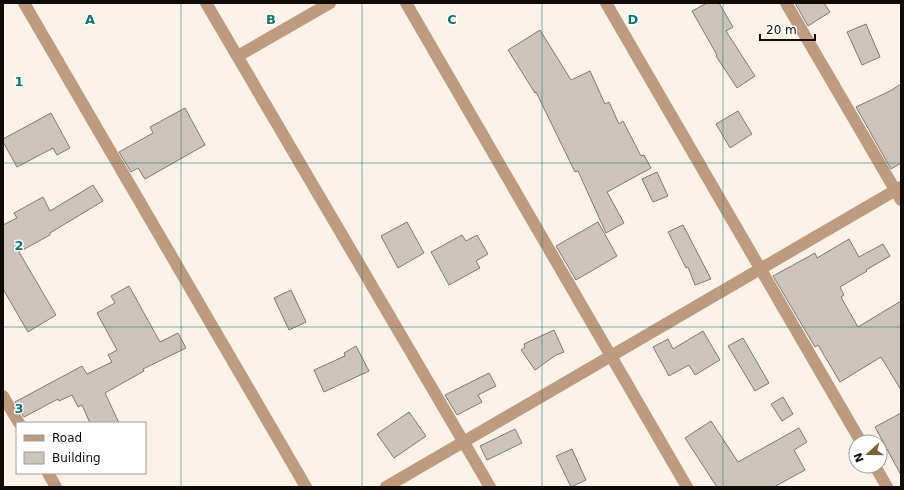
<svg xmlns="http://www.w3.org/2000/svg" width="904" height="490" viewBox="0 0 904 490" font-family="'DejaVu Sans',sans-serif">
<style>
.building{fill:#ccc3bb;stroke:#817972}
.lines{fill:none;stroke-linecap:round;stroke-linejoin:round}
.minor{stroke:#be9b7e;stroke-width:12}
.grid{fill:none;stroke:#0f766e;stroke-width:1;stroke-opacity:0.55}
.grid-label{font-size:13px;text-anchor:middle;font-weight:bold;fill:#0f766e;stroke:#fff;stroke-width:3;stroke-linejoin:round;paint-order:stroke}
</style>
<rect width="100%" height="100%" fill="#fbf2ea"/>
<path class="building" d="M707,3H719L733,27L726,31L755,76L737,88L716,56L717,55L692,11Z
M795,3H824L830,12L808,26Z
M866,24L880,57L862,65L847,32Z
M540,30L571,80L590,71L605,104L609,102L619,124L623,121L641,156L644,155L651,168L607,192L624,223L606,233L578,171L575,172L536,92L535,93L508,50Z
M901,84V163L891,169L856,107L890,91Z
M185,108L205,145L145,179L138,168L131,172L119,152L153,133L150,127Z
M738,111L752,134L730,148L716,124Z
M51,113L70,148L57,155L53,148L17,167L3,142V139Z
M657,172L668,196L653,202L642,179Z
M93,185L103,201L50,233V235L19,252L56,315L28,332L3,289V225L17,218L14,213L43,197L50,211Z
M407,222L424,253L398,268L381,236Z
M598,222L617,256L576,280L556,246Z
M683,225L711,279L695,285L688,267L686,268L668,232Z
M462,235L466,241L477,235L488,254L476,261L480,268L449,285L431,252Z
M849,239L859,257L883,244L890,256L866,270L867,271L840,287L844,295L841,297L858,327L901,301V390L881,357L840,382L818,345L815,347L773,276L815,253L817,258Z
M129,286L160,342L178,333L186,348L143,369L144,371L105,393L119,423H90L82,405L78,407L72,395L59,401L58,399L24,417L15,402L82,366L87,374L112,362L108,355L117,350L97,313L115,303L111,296Z
M291,290L306,322L289,330L274,298Z
M554,330L564,352L556,355L535,370L521,350L525,347L524,344Z
M703,331L720,360L695,375L689,365L669,376L653,347L668,339L673,349Z
M743,338L769,383L755,391L728,346Z
M356,346L369,371L324,392L314,370L345,356L344,353Z
M489,373L496,386L478,395L482,402L457,415L445,395Z
M783,397L793,414L782,421L771,404Z
M409,412L426,436L394,458L377,434Z
M901,413V475L875,427Z
M711,421L738,462L799,428L807,442L794,450L805,470L774,487H717L685,438Z
M515,429L522,443L487,460L480,446Z
M572,449L586,480L571,487L556,456Z"/>
<g class="lines">
<path class="minor" d="M24,3L306,487
M206,3L490,487
M406,3L687,487
M606,3L861,442
M786,3L901,200
M238,56L330,3
M3,396L19,423
M875,466L887,487
M48,473L56,487
M386,487L901,187"/>
</g>
<path class="grid" d="M181,3V487M362,3V487M542,3V487M723,3V487M3,163H901M3,327H901"/>
<g class="grid-label">
<text x="90" y="24">A</text>
<text x="271" y="24">B</text>
<text x="452" y="24">C</text>
<text x="633" y="24">D</text>
<text x="19" y="86">1</text>
<text x="19" y="250">2</text>
<text x="19" y="413">3</text>
</g>
<rect width="904" height="490" fill="none" stroke="#0e0b09" stroke-width="8"/>
<rect x="16" y="422" width="130" height="52" fill="#ffffff" stroke="#9f9d9d"/>
<rect x="24" y="435" width="20" height="6" fill="#be9b7e" stroke="#9f9d9d"/>
<text x="52" y="442" font-size="12" fill="#0e0b09">Road</text>
<rect x="24" y="452" width="20" height="12" fill="#ccc3bb" stroke="#9f9d9d"/>
<text x="52" y="462" font-size="12" fill="#0e0b09">Building</text>
<g transform="translate(868 454) rotate(249)"><circle r="19" fill="#ffffff" stroke="#9f9d9d"/>
<path d="M0-3L7 15L0 10L-7 15Z" fill="#7a6233"/>
<text y="-6" font-size="11" font-weight="bold" text-anchor="middle" fill="#0e0b09">N</text>
</g>
<path d="M760 34v6h55v-6" fill="none" stroke="#0e0b09" stroke-width="2"/>
<text x="766" y="34" font-size="12" fill="#0e0b09" stroke="#ffffff" stroke-width="3" paint-order="stroke">20 m</text>
</svg>
